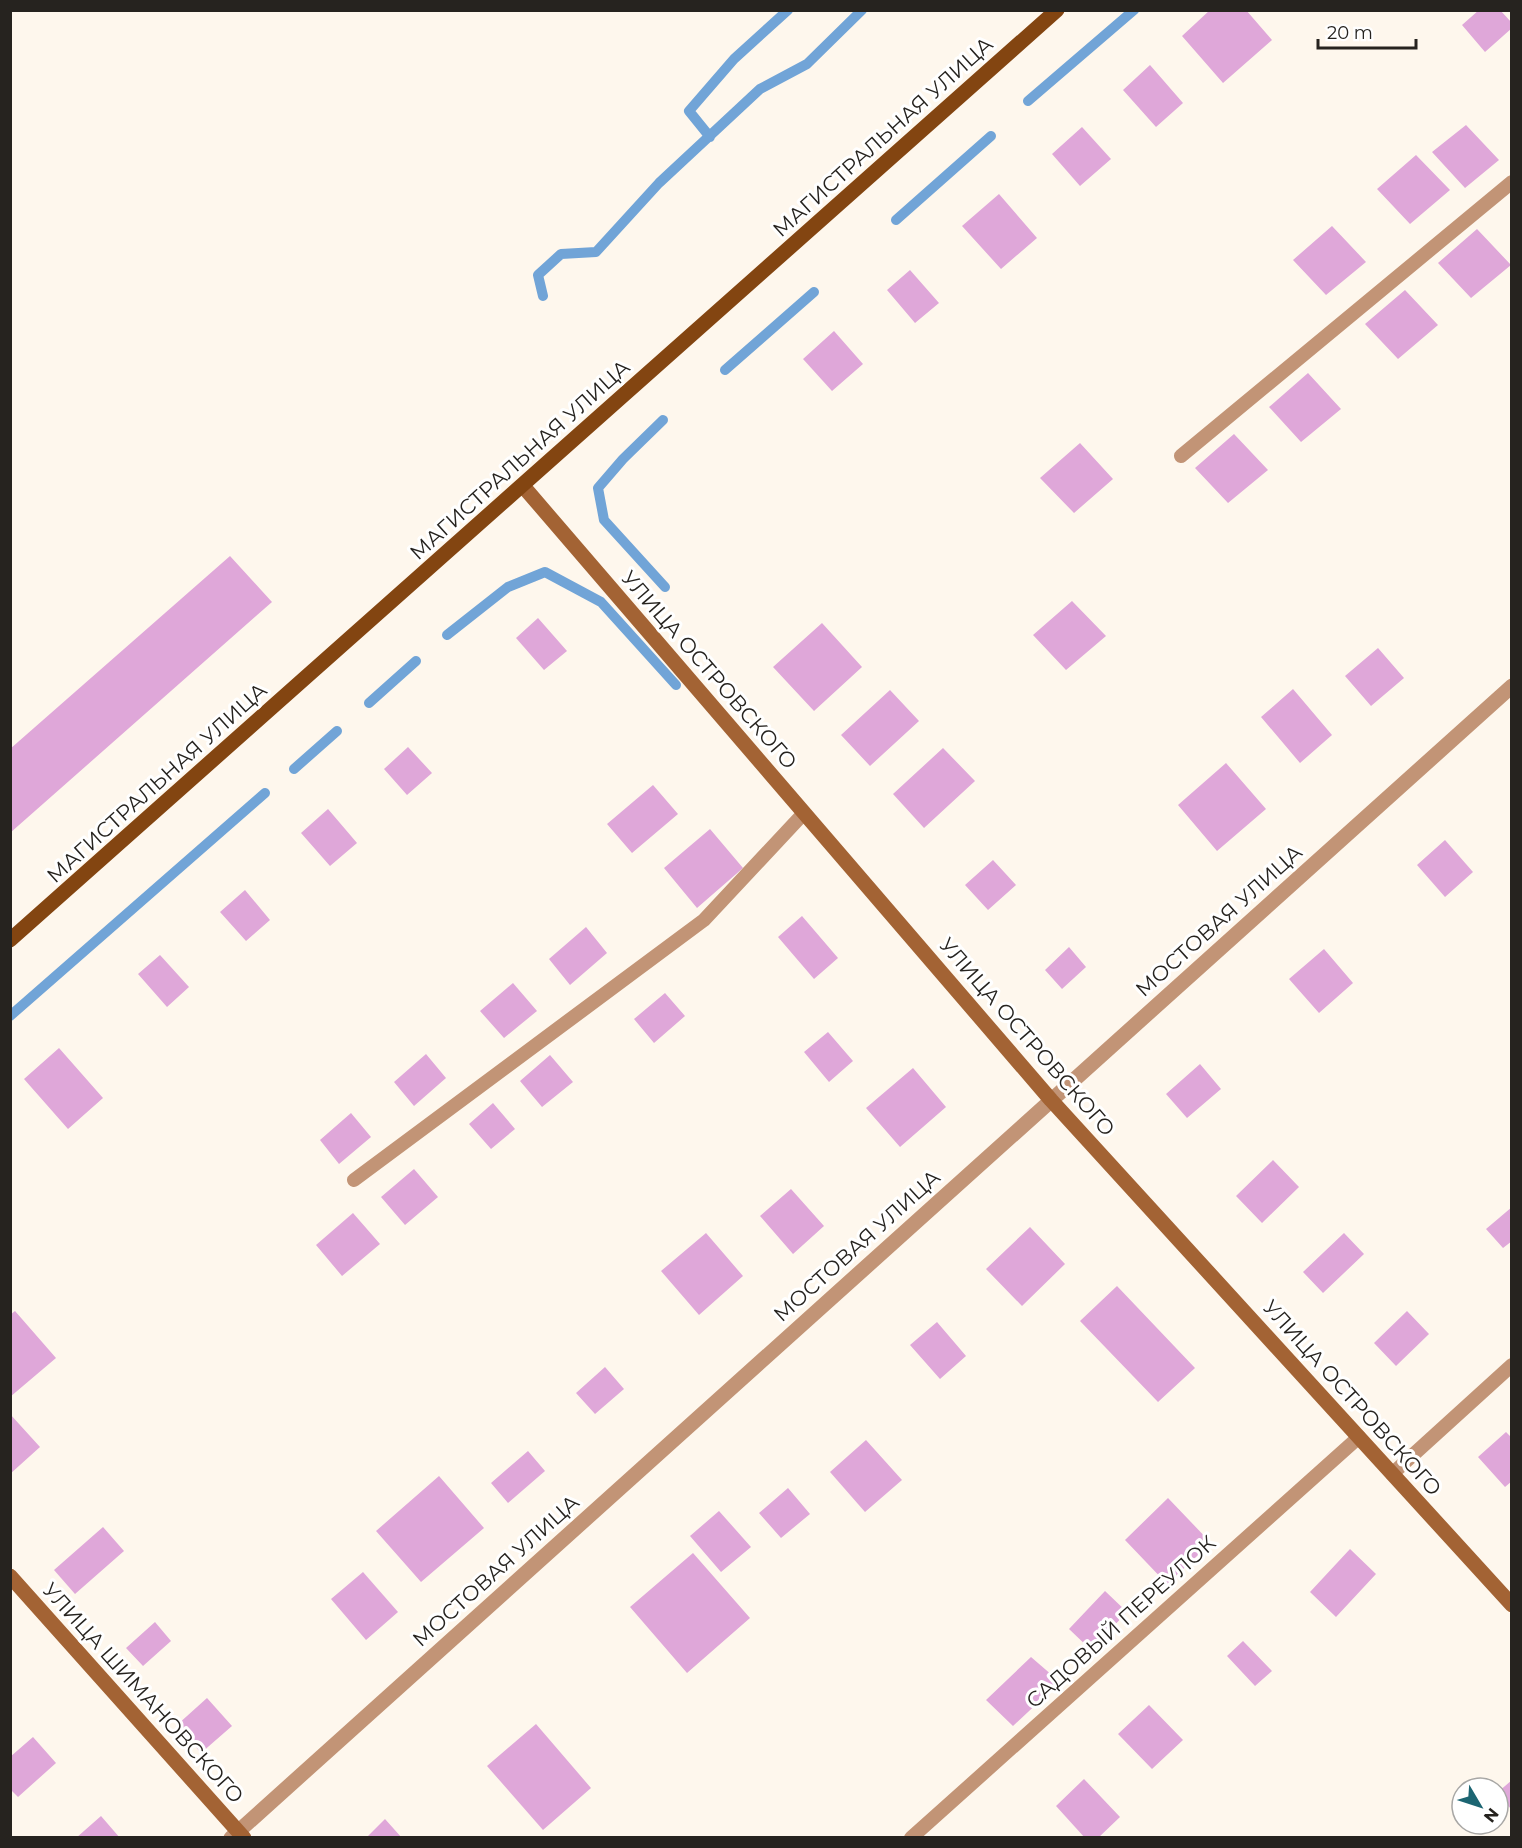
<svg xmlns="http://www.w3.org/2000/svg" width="1522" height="1848" viewBox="0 0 1522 1848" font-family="Montserrat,sans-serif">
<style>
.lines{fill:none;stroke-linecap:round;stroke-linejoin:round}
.stream{stroke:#71a4d7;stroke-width:10}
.building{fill:#dfa7d9}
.lane{stroke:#c29476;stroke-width:14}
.street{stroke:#c29476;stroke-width:15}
.secondary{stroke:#a36334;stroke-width:15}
.primary{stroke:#834511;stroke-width:15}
.labels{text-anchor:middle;stroke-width:6;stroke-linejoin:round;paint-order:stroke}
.street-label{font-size:21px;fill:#26231f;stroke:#fff}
</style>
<rect width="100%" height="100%" fill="#fef7ed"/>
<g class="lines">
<path class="stream" d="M1028,101L1134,10
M710,137L689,111L734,59L788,10
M896,220L991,136
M543,296L538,275L561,254L596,252L659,183L760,89L807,64L862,10
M725,370L814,292
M663,420L623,459L598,488L604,520L665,587
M447,635L508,587L545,572L601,602L676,685
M369,703L416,661
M294,769L337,731
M10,1016L265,793"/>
</g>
<path class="building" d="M1210,10H1246L1272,40L1223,83L1182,36Z
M1479,10H1500L1512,23V28L1485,52L1462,25Z
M1150,65L1183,103L1156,127L1123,90Z
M1466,125L1499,160L1465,188L1432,152Z
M1082,127L1111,159L1080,186L1052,154Z
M1416,155L1450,190L1410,224L1377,189Z
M999,194L1037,238L1001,269L962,226Z
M1332,226L1366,262L1326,295L1293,260Z
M1477,229L1511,265L1471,298L1438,263Z
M910,270L939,303L915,323L887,290Z
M1405,290L1438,325L1398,359L1365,324Z
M834,331L863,364L832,391L803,359Z
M1308,373L1341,409L1301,442L1269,407Z
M1234,434L1268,470L1228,503L1195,468Z
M1080,443L1113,479L1074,513L1040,478Z
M230,556L272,602L10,833V749Z
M1072,601L1106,636L1066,670L1033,635Z
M538,618L567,651L544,670L516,638Z
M822,623L862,667L814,711L773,667Z
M1378,648L1404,678L1371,706L1345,676Z
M1293,689L1332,735L1300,763L1261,717Z
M890,690L919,721L870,766L841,735Z
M408,747L432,773L407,795L384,769Z
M943,748L975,781L924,828L893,794Z
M1226,763L1266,809L1217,851L1178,805Z
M653,785L678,814L632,853L607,824Z
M328,809L357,843L330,866L301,833Z
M710,829L743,868L697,908L664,868Z
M1445,840L1473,872L1445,897L1417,865Z
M993,860L1016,885L988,910L965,885Z
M245,890L270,920L246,941L220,912Z
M802,916L838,958L814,979L778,937Z
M586,927L607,953L570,985L549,959Z
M1069,947L1086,967L1062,989L1045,970Z
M1324,949L1353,983L1319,1013L1289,979Z
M160,955L189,987L167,1007L138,974Z
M513,983L537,1011L504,1038L480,1011Z
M665,993L685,1016L654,1043L634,1019Z
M828,1032L853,1061L829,1082L804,1052Z
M59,1048L103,1098L68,1129L24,1079Z
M426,1054L446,1078L414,1106L394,1082Z
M550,1055L573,1082L542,1107L520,1081Z
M1200,1064L1221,1089L1187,1118L1166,1094Z
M913,1068L946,1107L900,1147L866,1108Z
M493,1103L515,1129L491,1149L469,1124Z
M351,1113L371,1137L339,1164L320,1140Z
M1273,1160L1299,1187L1262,1223L1236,1196Z
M414,1169L438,1197L405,1225L381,1197Z
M791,1189L824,1226L793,1254L760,1216Z
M1512,1207V1241L1503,1248L1486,1229Z
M353,1213L380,1244L342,1276L316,1245Z
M1030,1227L1065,1264L1022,1306L986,1269Z
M706,1233L743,1276L699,1315L661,1271Z
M1344,1233L1364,1254L1323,1293L1303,1272Z
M1117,1286L1195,1368L1158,1402L1080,1321Z
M15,1311L56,1358L10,1397V1315Z
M1407,1311L1429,1334L1396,1366L1374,1343Z
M937,1322L966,1356L940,1379L910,1345Z
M605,1367L624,1389L595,1414L576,1393Z
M10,1414L40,1447L10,1474Z
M1506,1432L1512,1438V1481L1505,1487L1478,1457Z
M866,1440L902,1480L865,1512L830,1472Z
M528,1451L545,1471L508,1503L491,1483Z
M439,1476L484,1528L421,1582L376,1531Z
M788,1488L810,1514L781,1538L759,1513Z
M1168,1498L1211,1543L1167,1584L1125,1540Z
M719,1511L751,1547L721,1572L690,1536Z
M103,1527L124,1551L75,1594L54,1570Z
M1350,1549L1376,1574L1336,1617L1310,1592Z
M693,1553L750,1618L687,1673L630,1607Z
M363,1572L398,1612L366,1640L331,1599Z
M1105,1591L1127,1612L1091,1650L1069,1629Z
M155,1622L171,1641L143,1666L126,1648Z
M1243,1641L1272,1671L1255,1686L1227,1656Z
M1031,1657L1060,1682L1013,1726L986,1700Z
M207,1698L232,1726L201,1753L177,1725Z
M1149,1705L1183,1740L1152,1769L1118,1734Z
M536,1724L591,1788L543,1830L487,1766Z
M33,1737L56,1763L18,1797L10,1789V1757Z
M1084,1779L1120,1817L1098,1838H1085L1056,1806Z
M1512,1780V1810L1498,1795V1792Z
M101,1816L120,1838H76Z
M385,1819L402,1838H366Z"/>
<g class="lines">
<path class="lane" d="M1181,456L1512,182
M354,1180L704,920L804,813
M1392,1474L1512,1365
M911,1838L1359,1437"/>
<path class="street" d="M231,1838L1512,686"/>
<path class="secondary" d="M523,486L1051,1100L1512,1605
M10,1576L244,1838"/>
<path class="primary" d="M10,940L1057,10"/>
</g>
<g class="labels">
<g class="street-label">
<text transform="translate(883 137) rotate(-42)" y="7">МАГИСТРАЛЬНАЯ УЛИЦА</text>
<text transform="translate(520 460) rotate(-42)" y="7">МАГИСТРАЛЬНАЯ УЛИЦА</text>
<text transform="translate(709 670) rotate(49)" y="7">УЛИЦА ОСТРОВСКОГО</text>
<text transform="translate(157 783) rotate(-42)" y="7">МАГИСТРАЛЬНАЯ УЛИЦА</text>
<text transform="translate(1219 921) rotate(-42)" y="7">МОСТОВАЯ УЛИЦА</text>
<text transform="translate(1027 1037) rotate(49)" y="7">УЛИЦА ОСТРОВСКОГО</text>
<text transform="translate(857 1246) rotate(-42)" y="7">МОСТОВАЯ УЛИЦА</text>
<text transform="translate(1352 1398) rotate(48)" y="7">УЛИЦА ОСТРОВСКОГО</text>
<text transform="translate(496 1571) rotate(-42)" y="7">МОСТОВАЯ УЛИЦА</text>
<text transform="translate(1121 1622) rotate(-42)" y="7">САДОВЫЙ ПЕРЕУЛОК</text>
<text transform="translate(143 1693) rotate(48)" y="7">УЛИЦА ШИМАНОВСКОГО</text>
</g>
</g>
<rect width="1522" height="1848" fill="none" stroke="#26231f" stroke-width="24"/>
<g transform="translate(1480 1806) rotate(129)"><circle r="28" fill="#ffffff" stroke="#a8a7a5" stroke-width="1.5"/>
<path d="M0-4.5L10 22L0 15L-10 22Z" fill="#1c6572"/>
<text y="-9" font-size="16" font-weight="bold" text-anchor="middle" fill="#26231f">N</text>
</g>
<path d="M1318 39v9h98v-9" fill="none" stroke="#26231f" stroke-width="3"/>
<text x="1327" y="39" font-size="18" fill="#26231f" stroke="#ffffff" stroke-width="4.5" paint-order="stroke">20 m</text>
</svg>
